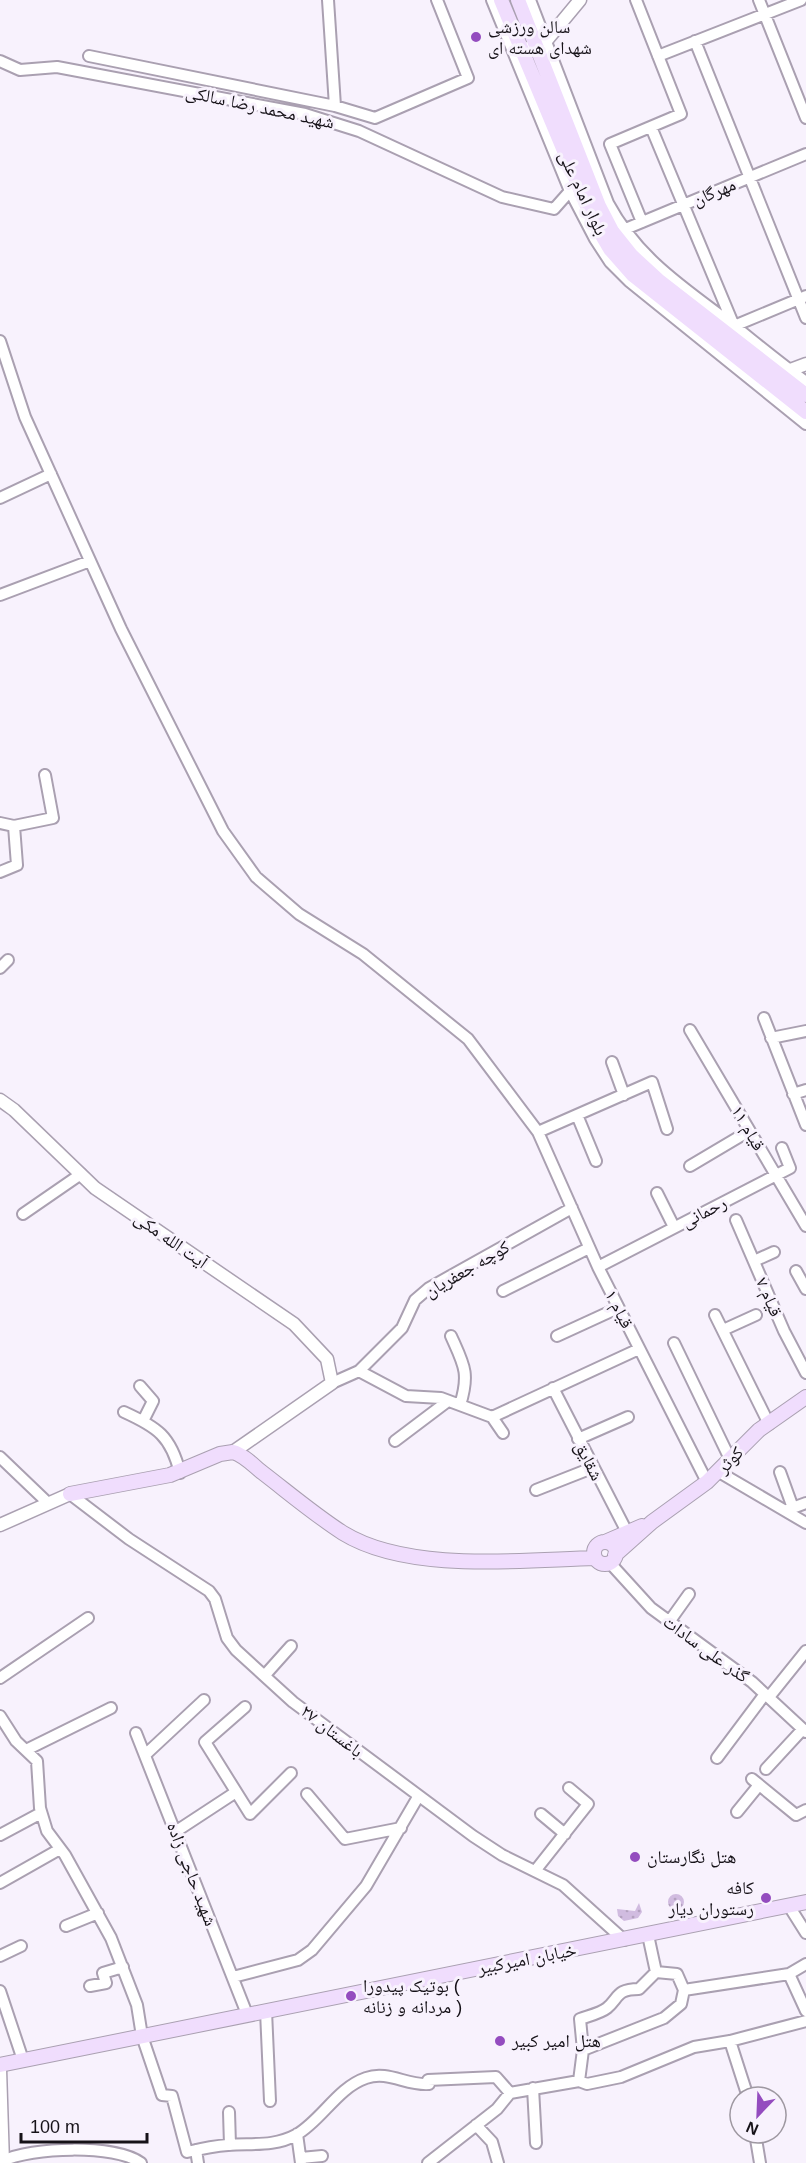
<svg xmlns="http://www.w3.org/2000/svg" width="806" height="2163" viewBox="0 0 806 2163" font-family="Helvetica,'Noto Naskh Arabic',sans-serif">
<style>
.grass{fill:url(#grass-dots)}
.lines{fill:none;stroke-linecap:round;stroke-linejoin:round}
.minor-casing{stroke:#aaa0b1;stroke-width:14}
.tertiary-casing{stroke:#aaa0b1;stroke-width:15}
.secondary-casing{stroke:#aaa0b1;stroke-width:16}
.minor{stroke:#fff;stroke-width:10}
.tertiary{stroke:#fff;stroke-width:12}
.secondary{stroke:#f0ddfd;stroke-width:14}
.poi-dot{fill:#944cbf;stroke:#f8f2fd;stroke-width:2}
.labels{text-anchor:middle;stroke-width:6;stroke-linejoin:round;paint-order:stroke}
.poi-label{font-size:18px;fill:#161218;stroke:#f8f2fd;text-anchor:start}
.street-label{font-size:18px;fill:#161218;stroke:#f8f2fd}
</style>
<defs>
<pattern id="grass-dots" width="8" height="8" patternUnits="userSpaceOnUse" patternTransform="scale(1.5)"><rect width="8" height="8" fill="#d1bce0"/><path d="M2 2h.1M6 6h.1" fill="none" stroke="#b3a1bf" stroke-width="1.8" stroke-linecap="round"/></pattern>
</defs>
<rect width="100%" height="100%" fill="#f8f2fd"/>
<path class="grass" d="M668 1902a8 8 0 1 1 16 0a8 8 0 1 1-16 0Z
M639,1903L642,1912L638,1918L624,1921L618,1916L617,1909L635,1911Z"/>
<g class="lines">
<defs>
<path id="minor" d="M328,0L335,106
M492,0L570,191L595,239L610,262L629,281L806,424
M530,0L608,203C638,259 684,288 733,325C757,344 781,364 806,382
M636,0L681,114L610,144L642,222
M759,0L806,118
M695,41L806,318
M89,56L335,106L375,118L468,78L437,0
M658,56L801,0
M0,61L20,70L57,67L305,114L359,131L502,197L554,209L570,191
M651,127L734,326L806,296
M623,230L806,154
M0,341L25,417L121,629L223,831L256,877L299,914L363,954L468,1039L538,1132L598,1267L707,1482
M0,498L51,474
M0,595L90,561
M0,823L14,826L17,865L0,872
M14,826L53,818L45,775
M0,968L8,960
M764,1018L806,1125
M690,1030L806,1226
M771,1038L806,1031
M612,1062L624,1095
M793,1094L806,1090
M577,1115L596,1161
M538,1132L652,1082L667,1129
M690,1166L749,1131
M657,1193L674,1227
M23,1214L81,1174
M736,1220L784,1331L806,1373
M754,1261L774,1252
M598,1267L790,1168L782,1148
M796,1271L806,1289
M503,1291L589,1248
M715,1315L769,1424
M723,1330L756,1315
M451,1336C464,1365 470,1373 460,1405
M557,1336L618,1308
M674,1343L730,1459
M359,1371L406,1396L441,1398L492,1417L639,1349
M332,1383L359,1371L402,1328L415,1300L429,1288L572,1208
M140,1386L153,1401L143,1421
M553,1388L627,1532
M124,1412C157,1427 171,1436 180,1473
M492,1417L503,1433
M578,1439L628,1417
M395,1441L448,1401
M0,1457L48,1503
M719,1472L806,1523
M780,1472L793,1508
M536,1490L592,1468
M70,1494L129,1539L209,1591L215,1599L227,1638L236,1650L293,1702L473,1836L502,1855L563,1885L624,1940
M787,1510L806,1503
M610,1563L651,1608L752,1682L806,1732
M669,1622L689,1594
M265,1675L291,1646
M0,1678L88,1618
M769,1697L806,1651
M245,1707L205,1742L250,1814L291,1773
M0,1716L16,1741L37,1761L40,1808L47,1831L65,1855L111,1938L137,2005L142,2036L162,2095L172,2096L187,2152C200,2149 214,2146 228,2145C251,2143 274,2147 296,2135C322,2120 337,2088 366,2078C388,2070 407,2086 429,2084L428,2080L496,2077L510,2093
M136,1733L247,2014
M26,1750L111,1708
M145,1755L204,1700
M717,1758L765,1694
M766,1769L803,1729
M752,1779L796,1815L806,1810
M307,1794L345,1839L401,1828
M737,1812L759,1785
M541,1814L565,1834
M175,1832L236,1792
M0,1835L41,1813
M535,1871L588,1804L569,1788
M0,1883L60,1849
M789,1906L806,1933
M66,1926L98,1913
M648,1935L656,1972L677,1974L684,1990
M0,1956L21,1946
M789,1974L806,2011
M233,1977L298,1960L312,1950L366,1886L418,1797
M90,1986L106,1983L103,1973L123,1967
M684,1990L789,1974L806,1964
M0,1991L23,2060
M266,2011L270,2101
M730,2041L748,2097
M583,2050L664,2018L681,2004L684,1990
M579,2081L583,2050L580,2019C588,2016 601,2013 607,2008C619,1998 616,1989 639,1989L656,1972
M533,2088L536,2143
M229,2112L230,2145
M476,2125L492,2142L498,2163
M755,2133L760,2163
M297,2134L301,2163
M196,2150L198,2163
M301,2158L322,2156
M3,2161C31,2147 115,2144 141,2163
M428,2163L497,2109L510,2093L579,2081L587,2084L621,2077L694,2047L730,2041L806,2021"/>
<path id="tertiary" d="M528,48L546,41L580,0
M778,383L790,370L806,364
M0,1100L14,1110L95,1188L294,1324L327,1359L332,1383L233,1452
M0,1525L70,1494
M0,2069L3,2163"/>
<path id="secondary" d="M501,0L593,220L610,249L633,275L806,412
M518,0L599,206L612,231L632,256L658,280L806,395
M70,1494L170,1475L220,1454L233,1452C244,1455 254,1466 263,1473C289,1493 315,1515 343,1533C408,1573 521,1560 595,1558
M605,1542L642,1526
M594 1553a11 11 0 1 1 22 0a11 11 0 1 1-22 0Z
M615,1555L652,1522L707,1482L759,1430L806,1397
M0,2065L806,1902"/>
</defs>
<use href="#minor" class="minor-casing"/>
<use href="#tertiary" class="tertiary-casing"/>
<use href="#secondary" class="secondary-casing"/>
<use href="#minor" class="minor"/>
<use href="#tertiary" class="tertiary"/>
<use href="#secondary" class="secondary"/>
</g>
<g class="poi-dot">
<circle cx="476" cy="37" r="6"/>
<circle cx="635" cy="1857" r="6"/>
<circle cx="766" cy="1898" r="6"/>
<circle cx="351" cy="1996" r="6"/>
<circle cx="500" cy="2041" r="6"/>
</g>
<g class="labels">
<g class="poi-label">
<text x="488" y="33">سالن ورزشی<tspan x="488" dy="21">شهدای هسته ای</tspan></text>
<text x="647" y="1863">هتل نگارستان</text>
<text x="754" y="1894" text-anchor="end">کافه<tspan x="754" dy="21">رستوران دیار</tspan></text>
<text x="363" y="1992">بوتیک پیدورا (<tspan x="363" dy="21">مردانه و زنانه )</tspan></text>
<text x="512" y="2047">هتل امیر کبیر</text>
</g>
<g class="street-label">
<text transform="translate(260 107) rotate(12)" y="6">شهید محمد رضا سالکی</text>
<text transform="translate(714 192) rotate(-23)" y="6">مهرگان</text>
<text transform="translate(583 193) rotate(65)" y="6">بلوار امام علی</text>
<text transform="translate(748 1128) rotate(60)" y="6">قیام ۱۱</text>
<text transform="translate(704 1212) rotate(-27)" y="6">رحمانی</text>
<text transform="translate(171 1240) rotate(35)" y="6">آیت الله مکی</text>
<text transform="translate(467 1269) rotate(-30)" y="6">کوچه جعفریان</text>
<text transform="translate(769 1297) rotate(67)" y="6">قیام ۷</text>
<text transform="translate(619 1309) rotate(63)" y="6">قیام ۱</text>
<text transform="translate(730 1460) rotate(-46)" y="6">کوثر</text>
<text transform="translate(589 1461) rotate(63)" y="6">شقایق</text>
<text transform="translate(706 1649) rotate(36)" y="6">گذر علی سادات</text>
<text transform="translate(332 1731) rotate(38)" y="6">باغستان ۲۷</text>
<text transform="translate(192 1874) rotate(69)" y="6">شهید حاجی زاده</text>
<text transform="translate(527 1959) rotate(-11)" y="6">خیابان امیرکبیر</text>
</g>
</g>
<g transform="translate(758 2115) rotate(203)"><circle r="28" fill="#f8f2fd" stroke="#9e98a1" stroke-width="1.5"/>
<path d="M0-4.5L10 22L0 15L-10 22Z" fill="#944cbf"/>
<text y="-9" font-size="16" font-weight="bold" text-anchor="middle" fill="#161218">N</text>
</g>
<path d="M21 2133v9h126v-9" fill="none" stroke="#161218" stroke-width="3"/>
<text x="30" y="2133" font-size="18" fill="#161218" stroke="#f8f2fd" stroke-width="4.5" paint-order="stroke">100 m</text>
</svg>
